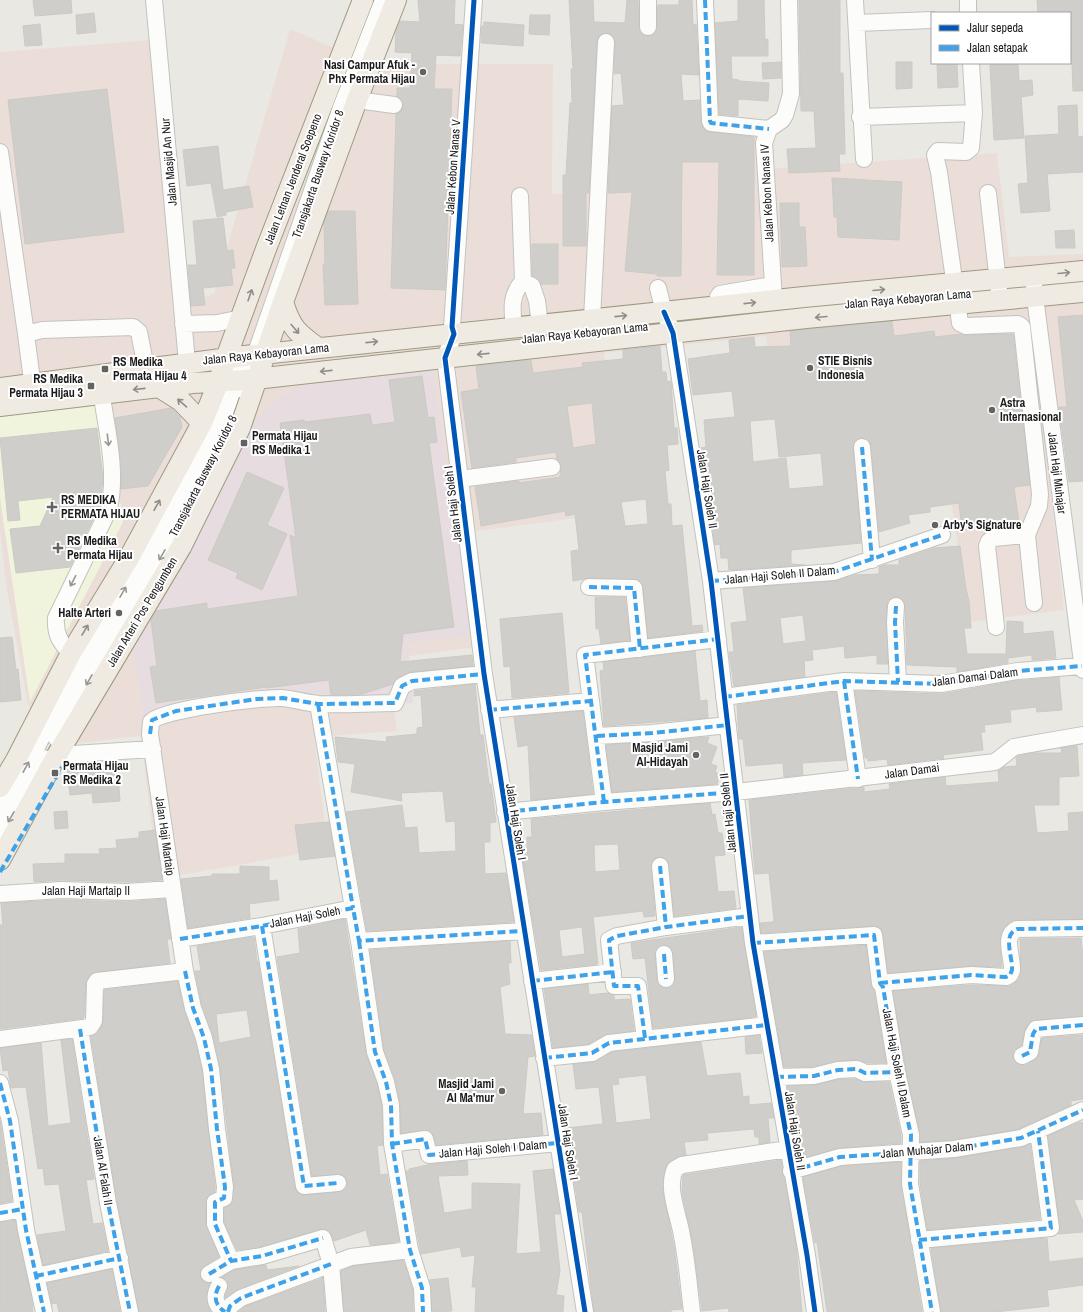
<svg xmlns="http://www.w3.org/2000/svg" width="1083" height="1312" viewBox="0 0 1083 1312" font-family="'Archivo Narrow',sans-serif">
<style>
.commercial{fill:#ebded8}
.industrial{fill:#e7dce0}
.education{fill:#f1f4dd}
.building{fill:#d0ceca;stroke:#cccac4;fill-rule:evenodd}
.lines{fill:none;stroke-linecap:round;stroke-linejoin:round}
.minor-casing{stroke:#c2c2bf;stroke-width:18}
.major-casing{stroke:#9e9981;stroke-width:22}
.minor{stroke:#fcfcfb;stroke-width:16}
.major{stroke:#efebe2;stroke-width:20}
.quiet{stroke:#3da2ea;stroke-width:4;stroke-dasharray:8 4;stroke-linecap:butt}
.cycleway-casing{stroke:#fff;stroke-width:8}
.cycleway{stroke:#0057b8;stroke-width:5}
.oneway{stroke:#908d88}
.oneway2{stroke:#979796}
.poi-dot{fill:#636361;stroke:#fff;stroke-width:1.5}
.labels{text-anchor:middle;stroke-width:4;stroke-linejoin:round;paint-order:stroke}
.poi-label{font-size:12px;font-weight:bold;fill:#1b1b1b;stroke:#fff;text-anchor:start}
.street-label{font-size:12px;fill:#1b1b1b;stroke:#fff}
</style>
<rect width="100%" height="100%" fill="#e9e8e3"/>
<path class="commercial" d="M290,29L372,64H553L552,194L635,192L650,124L754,117L764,169L997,153L1009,257L1083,254V425L1044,429L1064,610L969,622L937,405L776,421L766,336L604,353L622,512L463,533L476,647L387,659L397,731L314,737L328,849L158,879L141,736L69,744L28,705L7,590L0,532V52L152,40L173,312L214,293Z"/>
<path class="industrial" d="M432,369L473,635L408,643L413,703L327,705L324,694H315L242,699L144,720L132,633L237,439L270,406L296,387Z"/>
<path class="education" d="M106,401L123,522L30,702L0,498V415Z"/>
<path class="building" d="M33,0H71L72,13L35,16Z
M418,0H455L454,24L463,25L460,56L436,55L434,89H452L445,290L391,288L396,114L401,111L403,106V101L397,96V88H410L412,53L395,52L396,31L400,21L420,22Z
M569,0H593L594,22L625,23L627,0H638L639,27L640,32L648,36L652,35L656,31L658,5H679V0H692L693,25L696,24L699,75L681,74L683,101L700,100L701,122L706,131L754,137V275H717L719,162H682L681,276H657V274L625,271L632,192L608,193L612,106L624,105L621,73L614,74L615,38L607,33L601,34L597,42L589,193H586V246H563V175H566L570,103H572L571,69H573Z
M738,0H764L765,40L768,39V56H731L732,79L739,80V81L769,83L768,101L738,99V116L719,114L715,23L738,21Z
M799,0H840V73H843L845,154H839L840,171L789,173L787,149L816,148L814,111H801Z
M1037,0H1083V91H1073L1070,13H1038Z
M94,13L96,32L77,34L76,15Z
M530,15H550L549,35L529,34Z
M484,22L524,25L523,46L481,43L482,26H484Z
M40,24L42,45L25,46L23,26Z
M781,62V78L763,79L762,63Z
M896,62H912V88L896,89Z
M937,63H957L958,87L938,88Z
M1018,63L1019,81L1032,80L1033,95L1021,97L1024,138L994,140L990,65Z
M107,89L124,232L25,244L8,100Z
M1077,105L1078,137L1083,136V172L1047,174L1050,211L1021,213L1018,184L1028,183L1025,136L1059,134L1058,106Z
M218,146L223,190L249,186L253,207L226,212V215L217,217L211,183L187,186L183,150Z
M832,178L902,182L899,240L838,237L837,217H834Z
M780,203H799V227H805L807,266L782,267Z
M328,211H355L358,304L325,305L323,264H325L324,224Z
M223,218L227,251L233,250L235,268H231L233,285L203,288L205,305L191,306L188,265H197L193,221Z
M1074,230L1075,248H1056L1055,231Z
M532,244H558V284H541L532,275Z
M1083,315V481L1069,482L1059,407H1067L1058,317Z
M892,321L894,336L934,331L935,337L961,334L966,335L1013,334L1030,485L1014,487L1019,522L962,530L959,503L930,507V512L908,515L910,523L879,532L871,446L866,439L861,438L854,443L853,448L861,543L791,550V564L805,565L729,570L728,558H721L720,544L715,545L708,497L712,496L709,466L704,467L701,448L706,447L704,420L735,417L732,391L693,395L688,359L730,353L729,340L754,337L755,347L791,346L790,331ZM775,419L779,457L821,453L824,486L789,489L786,458L753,462L750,421Z
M660,346L662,372H666L667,382L671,381L674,428H677L678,444L667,445L669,470L665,471L668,504H671L672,526L682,525L692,626L702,625L703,631L648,638L643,587L639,580L589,578L573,581L571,551L579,550L575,514L566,516L565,511L481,526L475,487L519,481V483L560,477L561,465L557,460L556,452L516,458V462L472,468L461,392L479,389L476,366L531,360L533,373L583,367L582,363L623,359V350ZM592,403L596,444L573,448L567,406ZM646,499L648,524L625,526L621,502Z
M422,376L428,418L434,417L437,442L429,443L454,627L403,634L400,662L472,655L473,666L411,672L398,678L393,684L362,694L331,695L329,680L266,688V687L156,703L150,667L157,666L151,620L156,611L207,603V609L298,596L290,535L296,538L280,423L304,420L305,422L370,414L372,425L395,422L389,380Z
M171,408L180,417L182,427L148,486L121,489V461L115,418Z
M97,428L103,478L100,505L70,567L16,573L10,529L40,526L53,497L18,501L20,520L8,521L0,438Z
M247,472L284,488L267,525L287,534L262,590L236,578L238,573L208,560Z
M960,546L966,589L969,601L971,628H964L967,654H1006L1007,621L1023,622V634L1053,631L1056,658L1032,660V655L1008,658V663L957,672V667L907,665L905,606L902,598L896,597L888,600L887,605L888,664H877V655L845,658L844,646L812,650L813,660L804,661L805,677L734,686L729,652H734L731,623L747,621L743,588L835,581L855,575L879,574V567L884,565H899V560L934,548ZM803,615L806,641L783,644L780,618Z
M595,597H625L630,640L601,644L599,629H596Z
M562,613L569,693L512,698L510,666L504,667L500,619Z
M12,637L16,670L18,669L21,700L0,702V638Z
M695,651L700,701L707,700L708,718L604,726L600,671L604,670L603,662Z
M1059,677L1062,710L1037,712L1036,707L1010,710L1011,722L984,725L985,732H981L983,750L943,755L944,758L888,765L887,759L868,761V758H865L855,691L941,694L1017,681Z
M475,684L480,735H483L489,784H491L496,822L490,823V842H484L485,874L506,873L514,922L367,931L346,812L402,805L405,828L417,827L419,853L456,851L455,821L446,822L443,791L401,793L402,801L351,792L355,764L338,762L335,737L387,742L386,737L417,734V728L423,727L421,695L414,696V691Z
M836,692L846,760L802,763L803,775L784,777L783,763L746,766L743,739H739L737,705Z
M583,711L593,794L531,800L528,745L518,747L514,717Z
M709,737L707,743L717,747L711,764L717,766L715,772L720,774L717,784L612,792L606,745Z
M1077,746L1079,776L1059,777V805H1034L1037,833L1069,831L1068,813L1083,812V919L1012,921L1005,927L1001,934L1000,947L1002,967L970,966L888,973L883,933L881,929L874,926L761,933L760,923L773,922L774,919L769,873L755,874L749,800L864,787V792L890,789L889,784L945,777L946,786L999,782L998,771L1004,767L1017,766L1016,757L1018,756L1035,753H1062L1061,748Z
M117,763L120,801L93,803L92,793L70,795L67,769Z
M710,803L712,815L715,814L718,833H722L725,855L714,856L718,892L734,891L736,908L674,916L669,865L664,858L659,857L654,859L651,867L655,916L644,917L643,911L593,917L598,964L541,970L522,855L527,854V837H532L531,819ZM618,844L620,870L595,872L594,845ZM582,927L585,954L562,957L559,930Z
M67,811L68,828L55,829L54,812Z
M329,822L335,856L300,860L295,825Z
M155,830L162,880L127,882L61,880L34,882L33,864L65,863V854H100L99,849L117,848L116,840L139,838V832Z
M240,866L269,867V881L277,880L279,900L249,904L250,918L188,928L181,879L212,876V874H240Z
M165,899L171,939H167L170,963L92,973L86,984L84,1018L0,1029V925H3L1,903L61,900L127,902Z
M345,919L366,1053L377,1085L382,1106L383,1145L377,1146L380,1175L387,1174L399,1242L370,1245L366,1230L334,1241L329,1231L321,1229L260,1247L237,1250L224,1222V1208L232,1203L234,1186L220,1067L213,1035L202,1005L195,971H201L197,946L254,937L257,961H258L295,1188L297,1192L304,1195L339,1192L347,1187V1182L342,1175L312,1176L277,957L300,953L298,929ZM247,1010L251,1037L219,1043L216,1014Z
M742,927L756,1017L653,1028L645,958L633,959L631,943ZM663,945L668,946L673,953L675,979L674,983L667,988L662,987L657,980L655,954L656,950Z
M1081,938L1083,957V1016L1031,1021L1025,1029L1021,1046L1014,1050L1013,1056L1017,1064L1026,1065L1038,1057L1042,1038L1083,1035V1099L1071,1101V1105L1018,1129L953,1140L920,1142V1133L906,1070L893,991L971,985L1010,986L1019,979L1021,973L1020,939Z
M510,941L511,963H508L510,984L500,987L505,1034L532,1035L535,1056L528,1057L523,1114L541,1113L543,1135L436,1145L432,1133L428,1130L401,1133L400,1103L395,1079L384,1050L370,950Z
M866,945L871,984L874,991L886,1063H867L856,1060L836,1061L813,1067H784L764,952Z
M178,981L184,1010L195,1041L202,1071L215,1187V1192L207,1196L206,1202V1224L219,1257L204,1266L200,1274L204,1282L210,1283L206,1298L211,1312H139L117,1201L91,1036L98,1033L103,1022L104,990Z
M588,984L589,995L608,993L614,995V1000L630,999L634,1031L608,1034L589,1044L553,1048L544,989Z
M759,1035L762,1053L746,1054L745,1037Z
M72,1039L94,1179L86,1180L93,1224L102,1223L108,1251L43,1265L37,1235L66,1231L59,1184L45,1185L43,1168L38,1169L26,1087L11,1088L8,1070L3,1071L0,1048L41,1043L48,1126L71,1123L61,1040Z
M701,1042L707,1076L740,1073L743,1097L749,1096V1105L771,1103L774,1118H768L770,1142L759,1144V1137H755L754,1129L707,1133L708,1140L684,1142L686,1155L677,1157L666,1166L662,1185L674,1247L682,1309L671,1310V1312H594L582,1212H579L566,1128L603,1124L599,1087L576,1089L573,1064L593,1062L612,1052ZM646,1075L651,1119L616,1123L612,1085L619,1084L618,1078Z
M839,1079H855L865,1082H889L901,1136V1143L839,1148L800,1159L787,1086L814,1085Z
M0,1120L12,1201L0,1203Z
M1083,1122V1199L1074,1200L1083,1221V1232L1058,1234L1060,1227L1048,1136L1078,1123Z
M1030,1144L1040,1219L927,1230L920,1183V1161L956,1158L1023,1147Z
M781,1160L796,1245L802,1312H729L728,1308L702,1311L693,1244L682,1192L683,1175Z
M467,1161L468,1175L438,1176L444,1213L472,1209V1183L520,1184L516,1254L541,1252L533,1171L553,1169L560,1214H554L560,1271L556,1295L564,1296L563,1312H475L476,1287H472L475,1255L462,1257L460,1247L421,1254L406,1171H409V1169L432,1164Z
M901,1162V1186L922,1312H827L817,1242L815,1243L803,1177L842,1166Z
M15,1220L33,1307H32L33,1312H0V1222Z
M1047,1238L1049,1262L1083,1258V1285L1047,1290L1049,1306L995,1312H941L931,1248Z
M403,1260L413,1290V1312H344L341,1271L353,1266Z
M266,1265L267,1270L299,1266L238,1289L225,1298L228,1285L227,1280L222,1277L234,1270Z
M112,1269L120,1312H59L57,1303L52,1304L47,1283Z
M323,1278L325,1312H238L246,1306Z
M448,1278L452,1311L432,1312L429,1280Z"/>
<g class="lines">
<defs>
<path id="minor" d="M154,0L187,362
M474,0L452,327L454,334L445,358L484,674L585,1312
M648,0V27
M705,0L710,121L711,123L769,129
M855,0L864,159
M968,0V13
M857,23L932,20
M971,63L974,113L971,148L966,152L938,151L935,155L939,172L960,323L966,326L1018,324L1022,327L1040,494L1039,506L1027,535L1034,603
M357,100L394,105
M860,117L974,113
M0,152L26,334
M988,193L999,291
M523,281L532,286L537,301L540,325
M1034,284L1035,297L1083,670
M658,288L664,312L673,333L711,581L753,943L807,1255L815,1312
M774,300L764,143L769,129L782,120L785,115L791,94L789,0
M718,306V297L720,294L772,285
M592,319L606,42
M183,324L217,323L242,318
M514,328C512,309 510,295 523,281L520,196
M243,390L340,110L383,0
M34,396L26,334L42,330L133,327L139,332L146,368
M862,447L872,560
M460,479L552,467
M711,581L834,572L942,535
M589,587L634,588L640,649
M896,606L895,622L898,682
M996,627L987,546L989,541L994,538L1027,535
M71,653C60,643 55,634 56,618L109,509C118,468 105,424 100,383
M844,681L858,779
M724,697L844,681L941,684L1018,671L1082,666
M318,704L353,908
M489,710L591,701
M597,736L652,733L728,725
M56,738L185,515L212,463
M57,755L153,749
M604,802L585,655L718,639
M505,812L604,802L736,792L995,762L1014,747L1083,735
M0,813L29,763L55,710L112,611L140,562L168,522L223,418L239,372
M0,836L44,758
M660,866L666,927
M0,894L61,890L127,892L172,889
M262,926L304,1186L338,1183
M180,939L262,926L353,908L359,941L523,931
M359,941L375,1052L386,1082L391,1105L392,1144L410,1250L422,1288L423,1312
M753,943L874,935L880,983L883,987L897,1072L911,1135L910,1184L932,1312
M664,954L666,979
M185,971L193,1008L204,1038L211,1069L217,1129L225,1187L224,1198L215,1202V1224L231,1261
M532,981L613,972
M880,983L971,975L1006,977L1010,975L1012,970C1013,957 1002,935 1017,929L1083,928
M80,1029L108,1203L130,1312
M645,1038L638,986H614L609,940L617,936L666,927L750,916
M0,1039L90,1027L94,1021L95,984L97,981L185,971L150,734L151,722C161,709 263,697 282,698C294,699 306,703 319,704C344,705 370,703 395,703L402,686L412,681L484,674
M1022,1056L1030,1052L1033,1034L1036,1029L1083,1025
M544,1058L592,1053L609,1043L767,1025
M776,1077L814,1076L838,1070L857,1069L865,1073L897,1072
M0,1083L10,1121L26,1230L44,1312
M392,1144L425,1139L429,1155L558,1143
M791,1171L840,1157L954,1149L1021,1138L1083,1110
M0,1213L23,1209
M919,1240L1051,1228L1038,1131
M209,1274L231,1261L262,1256L323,1238L331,1264L335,1312
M36,1276L120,1258
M219,1286C213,1297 215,1305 225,1312
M228,1312L230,1306L241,1298L351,1257L410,1250
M692,1312C689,1287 687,1261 682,1236C679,1216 666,1188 675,1169L682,1165L788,1149"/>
<path id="major" d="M283,302C291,328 297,333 318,348
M159,387L181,401L202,423
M0,388L244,356L804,297L1083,271
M0,406L193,383L246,380L806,318L1083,292
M0,787L16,760L71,653L129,558L202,423L219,381L226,358L266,249L363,0
M0,860L57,755L181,547L240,428L283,302L357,100L396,0"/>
</defs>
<use href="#minor" class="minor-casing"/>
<use href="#major" class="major-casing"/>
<use href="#minor" class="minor"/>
<use href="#major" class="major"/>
<path class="quiet" d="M705,0L710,121L711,123L769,129
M862,447L872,560
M711,581L834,572L942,535
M589,587L634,588L640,649
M896,606L895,622L898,682
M844,681L858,779
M724,697L844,681L941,684L1018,671L1082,666
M318,704L353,908
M489,710L591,701
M150,734L152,720L176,711L257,699L283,698L318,704L395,703L402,686L412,681L484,674
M597,736L652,733L728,725
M604,802L585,655L718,639
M505,812L604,802L736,792
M660,866L666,927
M0,872L62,767
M262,926L304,1186L338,1183
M180,939L262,926L353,908L359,941L523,931
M359,941L375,1052L386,1082L391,1105L392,1144L410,1250L422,1288L423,1312
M753,943L874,935L880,983L883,987L897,1072L911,1135L910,1184L932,1312
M664,954L666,979
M185,971L193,1008L204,1038L211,1069L217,1129L225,1187L224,1198L215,1202V1224L231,1261
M532,981L613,972
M880,983L971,975L1006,977L1010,975L1012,970C1013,957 1002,935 1017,929L1083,928
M80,1029L108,1203L130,1312
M645,1038L638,986H614L609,940L617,936L666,927L750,916
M1022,1056L1030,1052L1033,1034L1036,1029L1083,1025
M544,1058L592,1053L609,1043L767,1025
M776,1077L814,1076L838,1070L857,1069L865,1073L897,1072
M0,1083L10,1121L26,1230L44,1312
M392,1144L425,1139L429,1155L558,1143
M791,1171L840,1157L954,1149L1021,1138L1083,1110
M0,1213L23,1209
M919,1240L1051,1228L1038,1131
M209,1274L231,1261L262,1256L323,1238
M36,1276L120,1258
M219,1286C213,1297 215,1305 225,1312
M228,1312L230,1306L241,1298L331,1264"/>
<defs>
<path id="cycleway" d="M474,0L452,327L454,334L445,358L484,674L585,1312
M664,312L673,333L711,581L753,943L807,1255L815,1312"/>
</defs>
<use href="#cycleway" class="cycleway-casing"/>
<use href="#cycleway" class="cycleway"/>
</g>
<defs><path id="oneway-shaft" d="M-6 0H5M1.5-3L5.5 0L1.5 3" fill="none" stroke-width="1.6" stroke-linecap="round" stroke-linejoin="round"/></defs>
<g class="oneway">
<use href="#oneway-shaft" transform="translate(1064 273) rotate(-5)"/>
<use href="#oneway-shaft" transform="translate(879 290) rotate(-5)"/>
<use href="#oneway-shaft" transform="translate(250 295) rotate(-71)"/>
<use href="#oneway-shaft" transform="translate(750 303) rotate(-6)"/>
<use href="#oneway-shaft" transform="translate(621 316) rotate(-6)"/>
<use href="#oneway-shaft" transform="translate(821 317) rotate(175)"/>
<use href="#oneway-shaft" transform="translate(295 329) rotate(50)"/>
<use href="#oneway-shaft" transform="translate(372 342) rotate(-6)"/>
<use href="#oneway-shaft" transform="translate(483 354) rotate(174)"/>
<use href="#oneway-shaft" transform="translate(326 371) rotate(174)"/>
<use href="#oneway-shaft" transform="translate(139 389) rotate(174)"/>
<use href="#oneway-shaft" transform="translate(182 403) rotate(-139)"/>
<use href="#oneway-shaft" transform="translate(157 505) rotate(-61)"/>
<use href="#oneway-shaft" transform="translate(85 630) rotate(-59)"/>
</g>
<g class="oneway2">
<use href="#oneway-shaft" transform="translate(108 440) rotate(83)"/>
<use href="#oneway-shaft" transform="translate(162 555) rotate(120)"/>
<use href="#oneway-shaft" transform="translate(73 581) rotate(117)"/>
<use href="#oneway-shaft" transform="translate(123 592) rotate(-60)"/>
<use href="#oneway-shaft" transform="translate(89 680) rotate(120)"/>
<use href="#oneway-shaft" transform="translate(26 767) rotate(-61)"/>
<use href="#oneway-shaft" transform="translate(11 817) rotate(120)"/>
</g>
<g class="poi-dot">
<circle cx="423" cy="72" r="4"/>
<circle cx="810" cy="368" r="4"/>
<rect x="101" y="365" width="8" height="8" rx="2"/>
<rect x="87" y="382" width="8" height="8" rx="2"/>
<circle cx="992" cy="410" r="4"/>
<rect x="240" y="439" width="8" height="8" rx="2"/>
<path d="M50 501h4v4h4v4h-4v4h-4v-4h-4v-4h4z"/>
<circle cx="935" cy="525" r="4"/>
<path d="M56 542h4v4h4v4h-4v4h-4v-4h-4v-4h4z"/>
<circle cx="119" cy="613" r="4"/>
<circle cx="696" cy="755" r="4"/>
<rect x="51" y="769" width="8" height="8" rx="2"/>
<circle cx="502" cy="1091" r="4"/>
</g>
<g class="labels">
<g class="poi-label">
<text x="415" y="69" text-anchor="end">Nasi Campur Afuk -<tspan x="415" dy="14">Phx Permata Hijau</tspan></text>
<text x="818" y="365">STIE Bisnis<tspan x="818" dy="14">Indonesia</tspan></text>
<text x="113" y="366">RS Medika<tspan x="113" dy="14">Permata Hijau 4</tspan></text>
<text x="83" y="383" text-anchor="end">RS Medika<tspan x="83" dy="14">Permata Hijau 3</tspan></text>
<text x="1000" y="407">Astra<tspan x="1000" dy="14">Internasional</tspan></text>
<text x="252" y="440">Permata Hijau<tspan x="252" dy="14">RS Medika 1</tspan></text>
<text x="61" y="504">RS MEDIKA<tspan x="61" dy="14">PERMATA HIJAU</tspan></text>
<text x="943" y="529">Arby's Signature</text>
<text x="67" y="545">RS Medika<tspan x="67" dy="14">Permata Hijau</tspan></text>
<text x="111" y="617" text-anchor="end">Halte Arteri</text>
<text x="688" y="752" text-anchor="end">Masjid Jami<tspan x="688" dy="14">Al-Hidayah</tspan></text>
<text x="63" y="770">Permata Hijau<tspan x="63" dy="14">RS Medika 2</tspan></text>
<text x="494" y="1088" text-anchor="end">Masjid Jami<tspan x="494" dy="14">Al Ma'mur</tspan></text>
</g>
<g class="street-label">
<text transform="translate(169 162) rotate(-95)" y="4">Jalan Masjid An Nur</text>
<text transform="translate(453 167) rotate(-86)" y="4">Jalan Kebon Nanas V</text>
<text transform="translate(318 174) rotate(-71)" y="4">Transjakarta Busway Koridor 8</text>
<text transform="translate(293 179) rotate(-69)" y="4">Jalan Letnan Jenderal Soepeno</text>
<text transform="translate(767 193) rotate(-93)" y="4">Jalan Kebon Nanas IV</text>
<text transform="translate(908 299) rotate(-5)" y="4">Jalan Raya Kebayoran Lama</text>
<text transform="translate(585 333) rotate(-6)" y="4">Jalan Raya Kebayoran Lama</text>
<text transform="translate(266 354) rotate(-6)" y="4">Jalan Raya Kebayoran Lama</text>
<text transform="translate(1057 473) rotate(83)" y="4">Jalan Haji Muhajar</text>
<text transform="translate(203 476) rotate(-63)" y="4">Transjakarta Busway Koridor 8</text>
<text transform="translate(707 489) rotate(81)" y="4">Jalan Haji Soleh II</text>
<text transform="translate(453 504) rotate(-97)" y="4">Jalan Haji Soleh I</text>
<text transform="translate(780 575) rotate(-5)" y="4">Jalan Haji Soleh II Dalam</text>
<text transform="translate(142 612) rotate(-59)" y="4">Jalan Arteri Pos Pengumben</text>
<text transform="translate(975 677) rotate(-7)" y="4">Jalan Damai Dalam</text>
<text transform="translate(912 771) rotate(-8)" y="4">Jalan Damai</text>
<text transform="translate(728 813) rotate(-96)" y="4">Jalan Haji Soleh II</text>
<text transform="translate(516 822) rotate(81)" y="4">Jalan Haji Soleh I</text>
<text transform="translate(165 836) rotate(82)" y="4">Jalan Haji Martaip</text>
<text x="86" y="895">Jalan Haji Martaip II</text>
<text transform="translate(305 917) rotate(-11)" y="4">Jalan Haji Soleh</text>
<text transform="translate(897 1063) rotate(79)" y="4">Jalan Haji Soleh II Dalam</text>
<text transform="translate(795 1131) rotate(81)" y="4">Jalan Haji Soleh II</text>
<text transform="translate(568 1142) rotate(81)" y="4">Jalan Haji Soleh I</text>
<text transform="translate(493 1149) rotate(-5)" y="4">Jalan Haji Soleh I Dalam</text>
<text transform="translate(927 1150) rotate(-5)" y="4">Jalan Muhajar Dalam</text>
<text transform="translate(103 1171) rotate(81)" y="4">Jalan Al Falah II</text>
</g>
</g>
<rect x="931" y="12" width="140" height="52" fill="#ffffff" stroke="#a4a4a4"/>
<rect x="939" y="25" width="20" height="6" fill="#0057b8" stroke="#a4a4a4"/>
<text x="967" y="32" font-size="12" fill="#1b1b1b">Jalur sepeda</text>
<rect x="939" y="45" width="20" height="6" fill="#3da2ea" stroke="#a4a4a4"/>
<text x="967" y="52" font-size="12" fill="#1b1b1b">Jalan setapak</text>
</svg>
